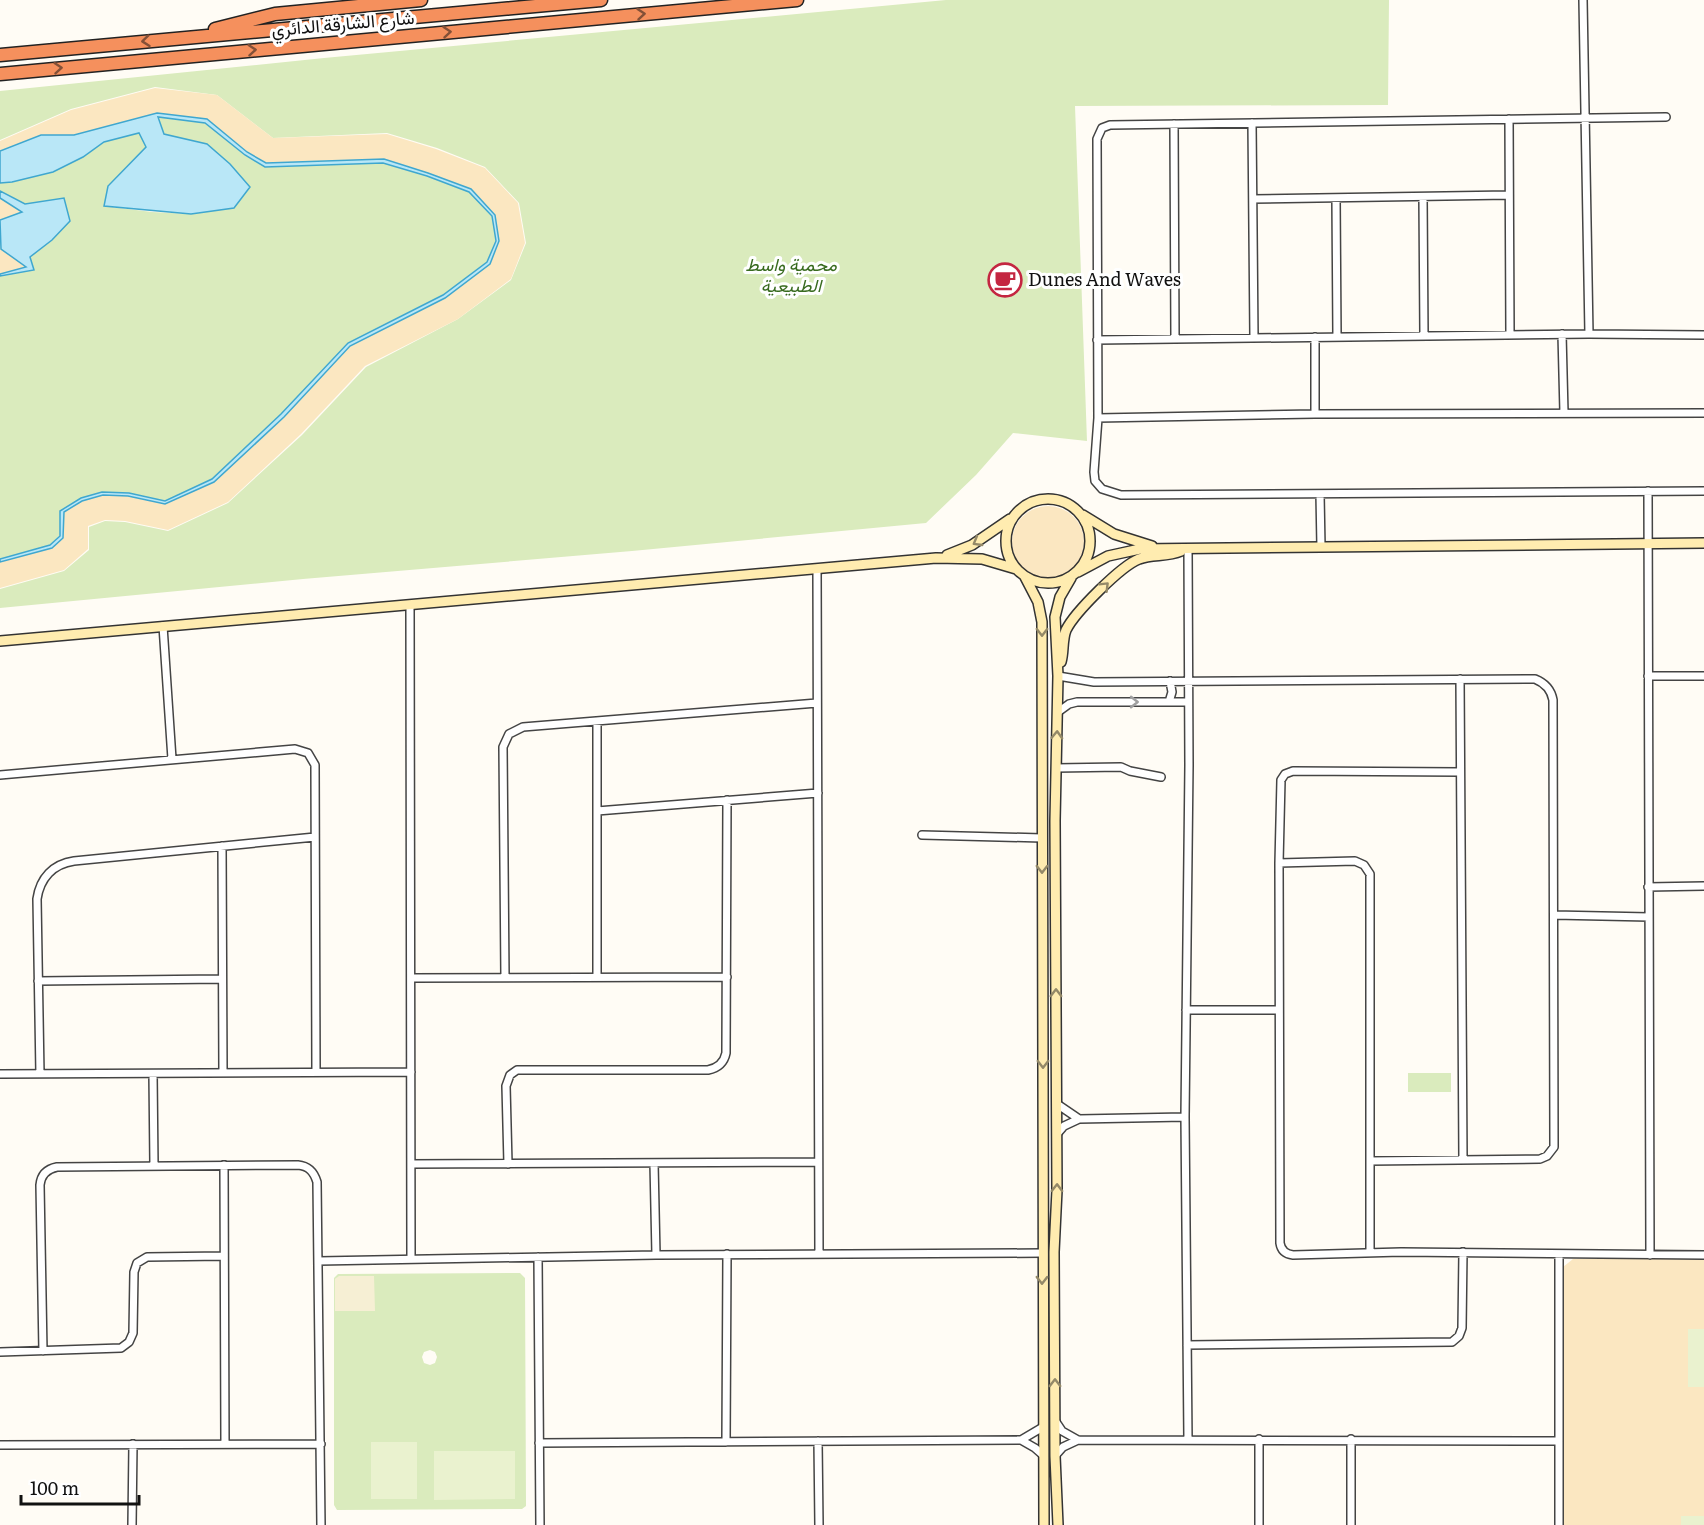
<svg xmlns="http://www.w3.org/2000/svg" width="1704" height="1525" viewBox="0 0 1704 1525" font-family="Literata,Vazirmatn,serif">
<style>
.farmland{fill:#f6efd4}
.green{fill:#daebbd;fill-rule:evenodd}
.sand{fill:#fbe7c1}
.pitch{fill:#eaf2cf}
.water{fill:#b9e7f7;stroke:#3fa7cf;stroke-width:1.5}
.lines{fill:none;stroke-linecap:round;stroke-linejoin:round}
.minor-casing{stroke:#444;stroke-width:10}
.secondary-casing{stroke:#333;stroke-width:12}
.motorway-casing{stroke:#222;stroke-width:15}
.minor{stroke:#fff;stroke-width:7}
.secondary{stroke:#ffecb0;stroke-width:9}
.motorway{stroke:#f5905d;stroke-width:12}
.oneway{stroke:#835037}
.oneway2{stroke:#948968}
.oneway3{stroke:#a0a0a0}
.labels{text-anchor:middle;stroke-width:6;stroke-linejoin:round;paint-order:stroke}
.street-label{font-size:18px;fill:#111;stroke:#fff}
.park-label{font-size:18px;font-style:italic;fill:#386b1f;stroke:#fff}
.poi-label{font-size:18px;fill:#111;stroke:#fff;text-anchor:start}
</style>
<rect width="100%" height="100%" fill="#fffcf5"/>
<path class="farmland" d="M339,1275L375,1276V1311L335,1312V1279Z"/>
<path class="green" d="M946,0H1389L1388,105L1075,106L1087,441L1013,433L976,475L926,523L632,551L303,579L0,608V589L64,571L89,550V527L105,521L125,522L168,531L228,503L302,435L366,367L458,319L511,280L526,243L519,203L485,167L437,148L387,133L273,138L217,95L155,87L71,109L0,140V91L324,58Z
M157,117L205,123L245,155L265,167L383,163L427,176L469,192L492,216L496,240L487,262L443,295L348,343L281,414L212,479L165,501L129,493L103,492L50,545L0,559V276L34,270L30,257L52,240L64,198L25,204L0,191V183L12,182L83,157L104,142L139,133L146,147L108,186L104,206L152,212L191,214L250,187L230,164L207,144L164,134Z
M1408,1073H1451V1092H1408Z
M520,1273L525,1278L526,1506L522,1509L337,1510L334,1505V1278L338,1274ZM339,1276H374L375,1311H335V1279ZM430,1350L435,1352L437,1357L435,1363L430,1365L424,1363L422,1357L424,1352Z"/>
<path class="sand" d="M155,88L217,95L273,138L387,134L436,149L485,168L518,203L525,243L511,279L458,319L365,366L301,434L228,502L168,530L125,521L105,520L88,526V549L64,570L0,588V562L52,548L63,538L64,512L82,501L103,495L128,496L165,504L214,482L284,417L350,346L445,298L490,264L499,241L495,215L471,189L428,173L384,159L266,163L247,152L207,119L157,113L74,135H41L0,151V141L71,110Z
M0,198L23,212L0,220Z
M0,242L1,249L26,267L0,274Z
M1012 542a36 36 0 1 1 72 0a36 36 0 1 1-72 0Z
M1704,1258V1525H1563V1267L1573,1259Z"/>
<path class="pitch" d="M1688,1329H1704V1387H1688Z
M371,1442H417V1499H371Z
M434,1451H515V1499L434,1500Z
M1681,1516H1704V1525H1681Z"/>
<path class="water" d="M157,113L207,119L247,152L266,163L384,159L428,173L471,189L495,215L499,241L490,264L445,298L350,346L284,417L214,482L165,504L128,496L103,495L82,501L64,512L63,538L52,548L0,562V559L50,545L60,536V511L81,498L102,492L129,493L165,501L212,479L281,414L348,343L443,295L487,262L496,241L492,216L469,192L427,176L383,163L265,167L245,155L205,123L158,117L164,134L207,144L230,164L250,187L234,208L191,214L104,206L108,186L146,147L139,133L104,142L83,157L53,172L12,182L0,183V151L41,135H74Z
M0,191L25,204L64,198L70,221L52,240L30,257L34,270L0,276V274L26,267L1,249L0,220L22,212L0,198Z"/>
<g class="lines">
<defs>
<path id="minor" d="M1583,0L1589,334
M1666,117L1110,125L1102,128L1097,139L1098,418L1094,472L1095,481L1102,489L1121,495L1704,491
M1509,119L1510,335
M1252,123L1254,338
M1174,124L1175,339
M1423,197L1424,336
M1336,198L1337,337
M1253,199L1509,195
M1562,334L1564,413
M1315,337V414
M1097,340L1589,334L1704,335
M1098,418L1315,414L1704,413
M1648,491L1650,1255
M1320,494L1321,547
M1188,549L1189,765L1185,1117L1188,1439
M817,569L819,1254
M410,605L411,1259
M163,626L172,759
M1058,676L1094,682L1535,679C1545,683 1551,689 1553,700L1554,1147L1547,1156L1540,1159L1370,1161
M1648,676H1704
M1460,679L1463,1160
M1169,702L1172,692L1170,681
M1058,712L1069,704L1077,702H1188
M1056,768L1121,767L1130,771L1161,777
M1460,772L1293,771L1285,774L1281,780L1279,863L1280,1243C1281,1250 1285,1254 1293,1255L1401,1252L1704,1255
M0,775L295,749L308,753L315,765L316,1072
M597,811L818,793
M922,835L1042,838
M222,846L223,1073
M1279,863L1355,861L1364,865L1370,874V1252
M1648,887L1704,886
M1554,915L1649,917
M597,976V721
M505,977L503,747L509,734L523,727L817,703
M411,978L727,977
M38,981L222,979
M1186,1010H1278
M0,1074L411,1072
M40,1074L37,899C40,878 53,864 74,861L315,837
M153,1074L154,1166
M1057,1104L1079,1119
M1057,1134L1064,1126L1079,1119L1185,1117
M654,1163L656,1255
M411,1164L818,1162
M508,1164L506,1086L510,1075L517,1070H708C718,1068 724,1063 726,1053L727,800
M224,1165L225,1444
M1559,1255V1525
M538,1257L540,1525
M319,1261L656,1255L1042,1253
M1187,1345L1452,1342L1459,1336L1462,1328L1463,1252
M43,1351L40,1185C41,1175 47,1169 57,1167L298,1165C309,1166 314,1172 317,1182L321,1525
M0,1352L121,1348L129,1342L133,1333L134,1272L137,1263L147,1257L224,1256
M1056,1422L1062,1431L1078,1440L1559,1441
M1021,1440L1035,1448L1043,1455
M818,1441L819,1525
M726,1442L727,1254
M539,1443L1021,1440L1043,1427
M0,1445L321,1444
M1055,1456L1063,1447L1078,1440
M132,1525L133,1444
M1259,1525V1439
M1351,1525V1439"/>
<path id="secondary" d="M1006 541a42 42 0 1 1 84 0a42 42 0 1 1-84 0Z
M1083,515L1114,534L1152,546
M947,555L972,545L1010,519
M1078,572L1108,556L1140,549L1704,543
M1025,577L1038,602L1042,622L1044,1525
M0,641L936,558L982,559L1016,569
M1061,662C1064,652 1062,640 1066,630C1075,612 1121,566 1139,559C1153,554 1167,557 1181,551
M1058,1525L1055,1456L1054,1252L1057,1190L1055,821L1058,676L1055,617L1060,597L1071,578"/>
<path id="motorway" d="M215,29L275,14L421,0
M0,55L601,0
M0,74L797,0"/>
</defs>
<use href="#minor" class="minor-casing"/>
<use href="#secondary" class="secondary-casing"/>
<use href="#motorway" class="motorway-casing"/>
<use href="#minor" class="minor"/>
<use href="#secondary" class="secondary"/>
<use href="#motorway" class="motorway"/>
</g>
<defs><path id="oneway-chevron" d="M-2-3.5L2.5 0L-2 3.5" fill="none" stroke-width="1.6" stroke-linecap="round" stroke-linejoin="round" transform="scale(1.5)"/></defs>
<g class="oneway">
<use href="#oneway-chevron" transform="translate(641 14) rotate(-5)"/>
<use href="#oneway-chevron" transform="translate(447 32) rotate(-5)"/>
<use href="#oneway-chevron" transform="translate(146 41) rotate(174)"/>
<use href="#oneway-chevron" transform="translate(252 50) rotate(-5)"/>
<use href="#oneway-chevron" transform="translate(58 68) rotate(-5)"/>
</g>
<g class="oneway2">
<use href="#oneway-chevron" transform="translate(977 542) rotate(150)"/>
<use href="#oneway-chevron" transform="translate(1105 586) rotate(-45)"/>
<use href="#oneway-chevron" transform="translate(1042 632) rotate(90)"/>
<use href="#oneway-chevron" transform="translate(1057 735) rotate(-88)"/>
<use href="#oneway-chevron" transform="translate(1042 869) rotate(90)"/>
<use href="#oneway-chevron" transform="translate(1056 993) rotate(-90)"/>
<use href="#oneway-chevron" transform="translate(1043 1064) rotate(90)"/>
<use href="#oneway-chevron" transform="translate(1057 1188) rotate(-89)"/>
<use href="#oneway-chevron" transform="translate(1042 1280) rotate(90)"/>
<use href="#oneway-chevron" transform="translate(1055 1383) rotate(-90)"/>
</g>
<use class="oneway3" href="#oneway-chevron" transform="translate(1134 702)"/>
<defs>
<symbol id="cafe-ring" viewBox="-11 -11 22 22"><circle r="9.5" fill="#fff" stroke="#c42641" stroke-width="1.5"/><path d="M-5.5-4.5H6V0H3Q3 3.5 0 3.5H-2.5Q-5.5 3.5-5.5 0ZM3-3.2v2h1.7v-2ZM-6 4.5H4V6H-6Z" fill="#c42641"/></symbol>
</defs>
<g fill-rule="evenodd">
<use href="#cafe-ring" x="986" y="261" width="38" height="38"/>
</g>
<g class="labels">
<g class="street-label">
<text transform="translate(343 24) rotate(-5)" y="6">شارع الشارقة الدائري</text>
</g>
<g class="park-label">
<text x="791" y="271">محمية واسط<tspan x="791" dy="21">الطبيعية</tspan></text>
</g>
<g class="poi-label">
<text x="1028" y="286">Dunes And Waves</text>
</g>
</g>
<path d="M21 1495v9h118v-9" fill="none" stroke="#111111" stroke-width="3"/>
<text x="30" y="1495" font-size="18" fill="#111111" stroke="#ffffff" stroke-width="4.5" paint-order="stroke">100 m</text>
</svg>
